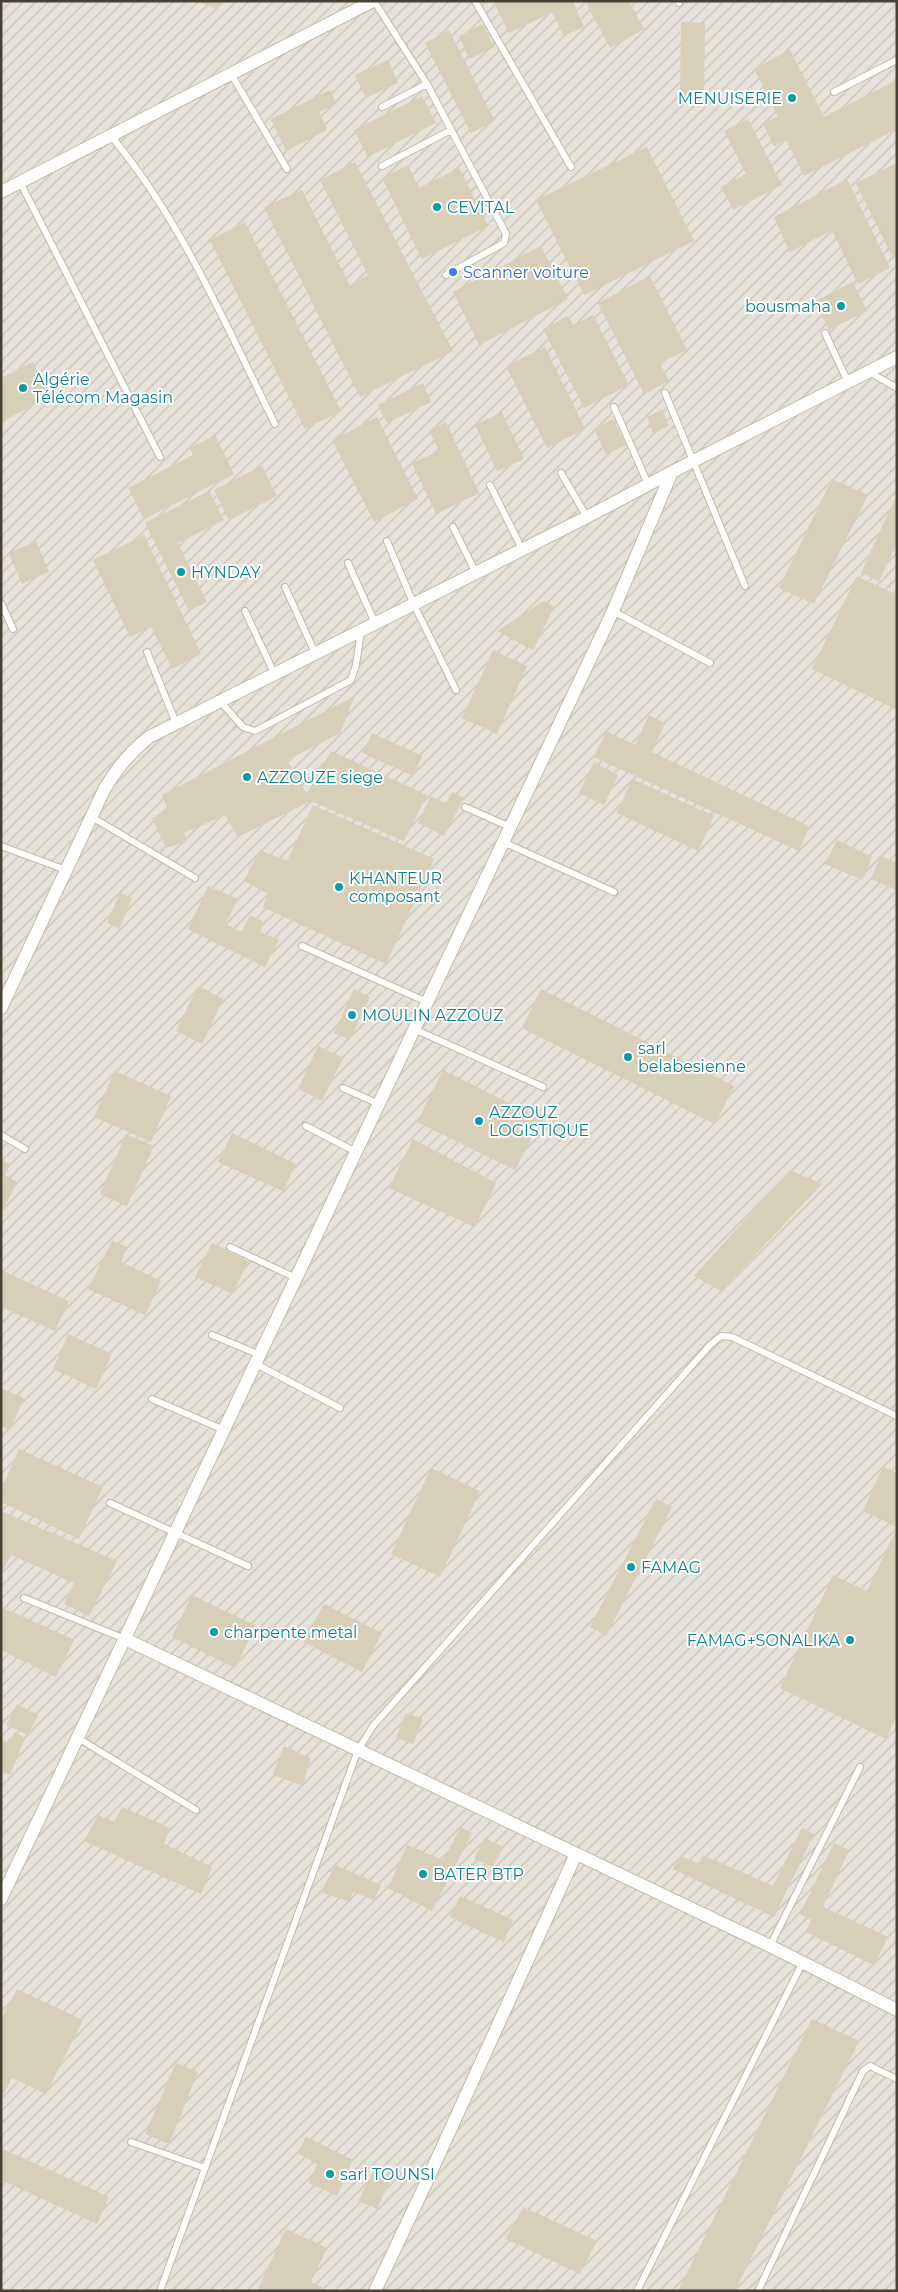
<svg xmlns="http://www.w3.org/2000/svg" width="898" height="2292" viewBox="0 0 898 2292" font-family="Montserrat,sans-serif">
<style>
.industrial{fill:url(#industrial-furrows)}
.building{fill:#d7cfb8}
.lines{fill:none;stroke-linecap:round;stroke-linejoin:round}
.lane-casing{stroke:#c0bba5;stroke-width:8}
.street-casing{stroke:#c0bba5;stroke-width:14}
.lane{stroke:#fff;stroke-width:6}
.street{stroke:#fff;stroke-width:12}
.culture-dot{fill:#0f9aa8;stroke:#fff;stroke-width:2}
.shop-dot{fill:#3f7fe0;stroke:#fff;stroke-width:2}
.labels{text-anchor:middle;stroke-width:4;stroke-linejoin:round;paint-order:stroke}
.culture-label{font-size:16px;fill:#0d838f;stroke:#fff;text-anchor:start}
.shop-label{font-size:16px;fill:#366cbe;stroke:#fff;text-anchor:start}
</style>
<defs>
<pattern id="industrial-furrows" width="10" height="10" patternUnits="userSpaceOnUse" patternTransform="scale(1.25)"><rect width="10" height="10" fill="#e6e2d9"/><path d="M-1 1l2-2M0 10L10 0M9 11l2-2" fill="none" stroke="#c7c3bb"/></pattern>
</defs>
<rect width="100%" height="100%" fill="#f4f2e4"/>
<path class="industrial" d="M1,1H897V2291H1Z"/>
<path class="building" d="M195,1H221L218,9Z
M498,1H573L584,27L564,36L552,12L509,33L494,3Z
M585,1H629L644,29L610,48Z
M681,22L705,23L704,96H680Z
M483,24L494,47L469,59L459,36Z
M449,30L495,121L471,133L425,43Z
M790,50L824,117L897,80V129L804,176L786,140L774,146L763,124L778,116L754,69Z
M388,60L398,83L366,98L355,75Z
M330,90L337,104L319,112L327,130L286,151L271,119Z
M422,96L436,123L368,157L354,130Z
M748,119L782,185L733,210L721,187L746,174L724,131Z
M647,147L694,241L584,295L536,200Z
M355,162L453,351L360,397L264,207L302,190L350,286L368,275L320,180Z
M897,163V256L893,258L856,183Z
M408,165L419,188L459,168L488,226L422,259L382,178Z
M847,179L890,268L858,284L832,230L790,252L774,217Z
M245,222L341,411L305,429L210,240Z
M541,246L568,299L479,345L453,292Z
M650,276L687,350L660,363L669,381L644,394L598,303Z
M853,282L867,311L829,330L815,301Z
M593,315L629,385L584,408L543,329L568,316L573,325Z
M545,347L585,429L547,448L506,366Z
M33,362L50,397L1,422V378Z
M423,383L431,402L387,423L378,405Z
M662,410L669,426L653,433L647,417Z
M502,412L524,459L497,471L475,425Z
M377,417L418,499L374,522L332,440Z
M613,419L626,445L606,455L594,429Z
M446,422L479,493L436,514L412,463L439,451L429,430Z
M215,435L234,474L144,519L128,488L193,455L190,448Z
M262,466L277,496L229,520L214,490Z
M832,479L868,495L814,604L779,588Z
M209,491L224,520L178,543L207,602L189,611L145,523Z
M897,494V543L879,581L861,573Z
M144,535L201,654L172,669L151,627L130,637L93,560Z
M36,541L49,572L22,584L9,553Z
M857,576L897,595V710L812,669Z
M544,601L554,607L533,650L497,631Z
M493,650L527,666L497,734L462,718Z
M355,696L340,733L287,760L307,794L331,751L427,795L404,841L311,801L238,837L225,815L184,833L187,841L166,848L152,818L168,809L162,795Z
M649,715L665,723L652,752L809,826L799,851L594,757L606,731L635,745Z
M372,733L422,756L413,776L363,753Z
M594,762L618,775L604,805L579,793Z
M632,779L714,816L698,851L617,813Z
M452,792L464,798L444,836L418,823L431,796L446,804Z
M313,805L434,859L386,964L263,907L268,894L244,881L260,850L287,861Z
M837,840L872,857L863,880L825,864Z
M881,856L897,863V890L871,879Z
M208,886L238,899L225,924L242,932L250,915L264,922L260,932L279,940L265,967L188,929Z
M120,893L132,898L119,929L107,923Z
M198,986L223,999L202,1044L176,1031Z
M354,989L370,997L350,1040L334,1033Z
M541,989L734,1086L715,1124L522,1028Z
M318,1046L343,1058L322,1101L298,1089Z
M443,1070L541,1119L515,1170L417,1122Z
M115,1071L171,1096L151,1142L94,1117Z
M232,1133L296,1164L283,1191L218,1162Z
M126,1134L154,1146L127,1206L100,1194Z
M413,1139L496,1183L475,1227L389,1188Z
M1,1160L10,1164L5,1175L17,1182L1,1214Z
M790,1170L822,1184L721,1291L694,1276Z
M112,1241L127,1247L121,1262L161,1281L145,1315L88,1289Z
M212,1243L248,1261L233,1294L195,1277Z
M1,1270L69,1301L55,1331L1,1307Z
M68,1334L112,1354L96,1389L53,1369Z
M1,1388L24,1398L10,1430L1,1426Z
M19,1449L103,1487L79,1539L1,1502V1490Z
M883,1467L897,1473V1527L863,1511Z
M431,1468L480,1491L440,1577L391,1554Z
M656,1499L672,1507L606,1636L590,1627Z
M1,1511L117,1561L89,1616L64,1604L74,1583L11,1555L1,1574Z
M897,1528V1716L886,1739L780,1688L833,1575L867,1591Z
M192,1595L256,1626L235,1668L172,1637Z
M324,1604L382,1633L362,1672L304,1642Z
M1,1607L74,1640L56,1677L1,1650Z
M17,1704L38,1715L28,1735L6,1725Z
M406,1713L423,1719L413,1744L396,1738Z
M15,1732L25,1738L10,1775L1,1772V1739L9,1743Z
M284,1746L310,1758L303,1786L273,1775Z
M122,1807L170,1828L164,1844L212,1867L201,1894L84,1841L98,1815L114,1822Z
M461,1827L472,1833L432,1911L388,1888L407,1845L443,1860Z
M802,1828L814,1834L774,1917L673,1869L681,1856L699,1864L703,1855L773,1886Z
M485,1838L503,1847L493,1867L474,1859Z
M834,1843L849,1850L823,1907L888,1937L874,1965L806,1932L811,1920L800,1914Z
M335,1865L381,1885L374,1900L353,1892L350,1902L321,1892Z
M460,1896L513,1920L504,1942L450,1917Z
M17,1989L83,2020L46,2094L12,2078L1,2099V2019Z
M812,2019L859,2041L735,2291H678Z
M176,2063L198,2072L169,2144L145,2134Z
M306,2137L353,2160L337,2196L309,2183L317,2164L297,2153Z
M3,2149L109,2197L97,2224L1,2180V2153Z
M374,2170L391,2178L377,2209L358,2201Z
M523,2207L597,2241L580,2274L506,2239Z
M286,2229L327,2248L311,2282L330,2291H257Z"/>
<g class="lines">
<defs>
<path id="lane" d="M374,1L427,84L506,234L504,243L446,275
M475,1L571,167
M678,1L679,3
M231,74L287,169
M834,92L897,60
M382,107L427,84
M111,136C182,221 226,326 275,424
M382,166L451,130
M20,182L160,457
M825,333L848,382
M869,372L897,388
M665,393L745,586
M614,407L648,484
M561,473L587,517
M490,485L522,549
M453,527L476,573
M387,541L414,605L456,690
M348,563L375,623
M285,587L315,653
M1,603L13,629
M245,611L274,673
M613,611L710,663
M147,652L176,723
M220,701L243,727L255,731L351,680L356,665L361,631
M465,807L510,827
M90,816L195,878
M503,842L614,892
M1,846L66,870
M302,946L427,1002
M414,1029L543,1087
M343,1088L379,1104
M306,1126L356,1152
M1,1135L25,1149
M230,1247L296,1278
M212,1335L260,1355
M256,1364L340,1408
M152,1399L224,1430
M110,1503L248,1566
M24,1598L125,1639
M78,1738L196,1810
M770,1946L860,1767
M131,2142L205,2168
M160,2291L358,1750L373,1726L710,1345L721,1336L732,1337L897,1416
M637,2291L803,1962
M758,2291L863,2071L870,2066L897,2079"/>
<path id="street" d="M1,192L373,1
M1,1008L105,788C117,768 130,752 149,737L587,517L672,472L897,357
M125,1639L770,1946L897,2010
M1,1899L613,611L672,472
M375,2291L426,2183L576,1854"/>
</defs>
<use href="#lane" class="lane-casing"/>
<use href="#street" class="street-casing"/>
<use href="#lane" class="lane"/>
<use href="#street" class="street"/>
</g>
<g class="culture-dot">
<circle cx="792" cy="98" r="5"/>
<circle cx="437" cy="207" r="5"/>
<circle cx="841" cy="306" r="5"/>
<circle cx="23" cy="388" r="5"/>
<circle cx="181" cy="572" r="5"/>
<circle cx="247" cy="777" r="5"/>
<circle cx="339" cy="887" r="5"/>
<circle cx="352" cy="1015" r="5"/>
<circle cx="628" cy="1057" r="5"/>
<circle cx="479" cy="1121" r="5"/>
<circle cx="631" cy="1567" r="5"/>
<circle cx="214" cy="1632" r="5"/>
<circle cx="850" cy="1640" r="5"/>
<circle cx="423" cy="1874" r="5"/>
<circle cx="330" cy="2174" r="5"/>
</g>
<circle class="shop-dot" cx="453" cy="272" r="5"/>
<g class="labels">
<g class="culture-label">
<text x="782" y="104" text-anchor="end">MENUISERIE</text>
<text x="447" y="213">CEVITAL</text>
<text x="831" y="312" text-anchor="end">bousmaha</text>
<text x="33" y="385">Algérie<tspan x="33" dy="18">Télécom Magasin</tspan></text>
<text x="191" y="578">HYNDAY</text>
<text x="257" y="783">AZZOUZE siege</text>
<text x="349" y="884">KHANTEUR<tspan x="349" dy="18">composant</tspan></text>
<text x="362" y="1021">MOULIN AZZOUZ</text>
<text x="638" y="1054">sarl<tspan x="638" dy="18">belabesienne</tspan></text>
<text x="489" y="1118">AZZOUZ<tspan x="489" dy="18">LOGISTIQUE</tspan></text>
<text x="641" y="1573">FAMAG</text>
<text x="224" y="1638">charpente metal</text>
<text x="840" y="1646" text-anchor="end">FAMAG+SONALIKA</text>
<text x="433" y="1880">BATER BTP</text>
<text x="340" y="2180">sarl TOUNSI</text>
</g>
<g class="shop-label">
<text x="463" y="278">Scanner voiture</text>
</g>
</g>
<rect width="898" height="2292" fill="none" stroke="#474233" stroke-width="5"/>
</svg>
